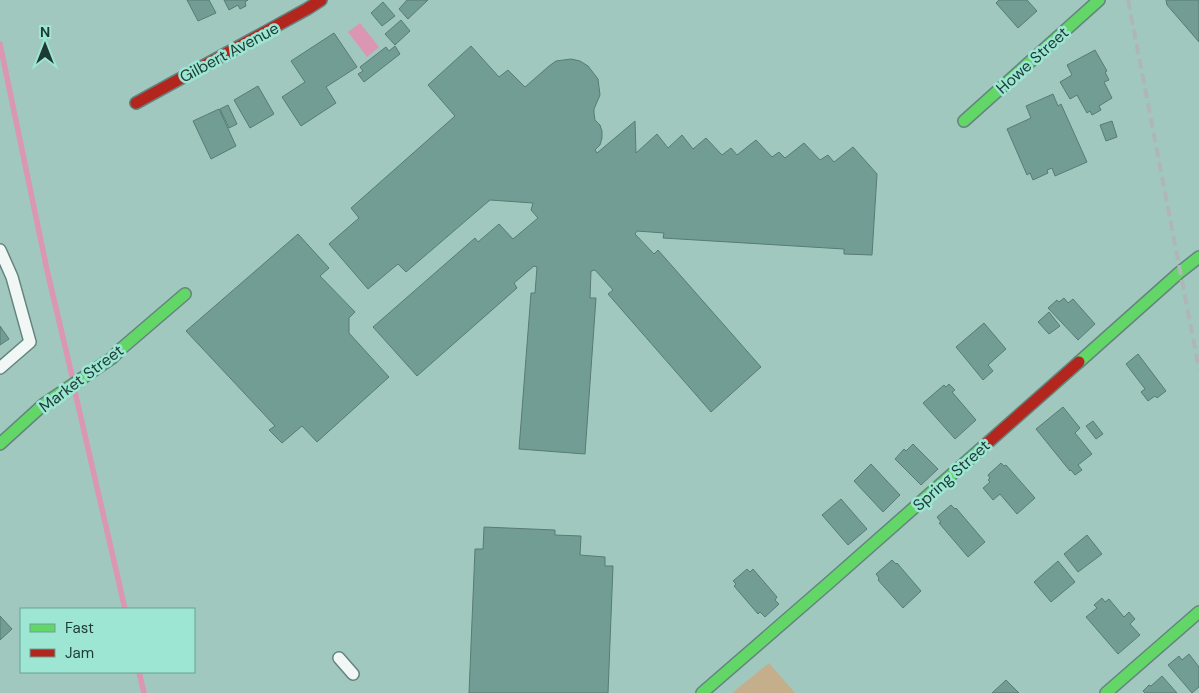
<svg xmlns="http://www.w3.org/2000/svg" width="1199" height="693" viewBox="0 0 1199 693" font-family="'DM Sans',sans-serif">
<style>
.green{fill:#c5ae8b}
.water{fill:#da96b2}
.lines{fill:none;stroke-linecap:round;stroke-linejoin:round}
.stream{stroke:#da96b2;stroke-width:5.5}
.building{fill:#719d95;stroke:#587b74}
.lane-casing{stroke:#64847e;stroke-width:14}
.fast-casing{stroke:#64847e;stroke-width:14}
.jam-casing{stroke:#64847e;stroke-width:14}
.lane{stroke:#f1f7f5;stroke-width:11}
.fast{stroke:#63d668;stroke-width:11}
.jam{stroke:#b3261e;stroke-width:11}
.rail{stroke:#aeb7b5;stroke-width:4;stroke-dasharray:10 5;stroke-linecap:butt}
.labels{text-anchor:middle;stroke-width:5;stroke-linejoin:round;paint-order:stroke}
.street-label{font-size:16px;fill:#1d3b34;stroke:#9de6d4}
</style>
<rect width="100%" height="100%" fill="#a1c8bf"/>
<path class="green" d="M769,663L795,693H732Z"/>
<path class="water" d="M360,23L379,47L367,57L348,32Z"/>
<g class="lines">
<path class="stream" d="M0,44L47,270L72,376
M75,392L125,609
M139,672L144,693"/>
</g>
<path class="building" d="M187,0H209L216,13L198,21Z
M224,0H248L245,2L246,6L240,9L238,5L229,10Z
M407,0H428L408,19L399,9Z
M999,0H1027L1037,11L1018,28L996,3Z
M1166,0H1199V42L1167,5Z
M383,2L395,16L382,26L371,13Z
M401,20L410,31L395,45L385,34Z
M334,33L357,67L326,87L336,103L301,126L282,97L305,82L291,61Z
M395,46L400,54L364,82L358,74L363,71L360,67L386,47L389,51Z
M471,46L499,77L508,70L525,87L549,66L556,61L571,59L580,61L588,66L598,79L600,95L594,109V113L595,120L600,125L602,131V138L600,145L595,150L597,153L635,121L636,153L657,134L668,148L682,135L693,149L706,138L722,155L731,148L737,155L756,140L772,157L779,152L785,158L804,143L820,160L828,155L834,162L853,147L877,174L872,255L844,254V249L663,238L664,233L637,231L635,234L654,254L658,250L761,367L711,412L608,294L613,290L595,270L591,271L590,298H596L585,454L519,449L531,293H535L537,267L534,266L514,283L517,288L417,376L373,327L475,238L478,242L499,224L513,239L538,218L531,210L533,203L490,200L406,272L398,264L368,289L329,244L359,218L351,208L455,116L428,85Z
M1095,50L1107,71L1105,72L1109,80L1104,82L1112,98L1099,106L1101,110L1092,115L1090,111L1087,113L1077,95L1070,99L1060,82L1072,75L1067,65Z
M258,86L274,114L250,128L234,100Z
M1053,94L1058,106L1061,104L1087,162L1055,176L1052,168L1047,170L1048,173L1033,180L1030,173L1027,175L1007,129L1031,118L1026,106Z
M228,105L237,124L229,128L220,109Z
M219,109L236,146L211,159L193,121Z
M1112,121L1117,137L1106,141L1100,125Z
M298,234L329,268L320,276L355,312L349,318V333L389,377L317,442L302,426L282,443L269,430L275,426L186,331Z
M1064,298L1068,303L1073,299L1095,324L1078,340L1048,308L1057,300L1059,302Z
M1049,312L1060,326L1049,334L1038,322Z
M984,323L1006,349L988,365L993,371L983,380L956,347Z
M0,326L9,339L0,345Z
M1138,354L1166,391L1157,398L1155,396L1148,401L1141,392L1145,389L1126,364Z
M949,384L955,390L952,392L976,420L955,439L923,403L944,385L946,387Z
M1063,407L1080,428L1075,433L1092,454L1078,465L1082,470L1075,475L1071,470L1070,471L1036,429Z
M1093,421L1103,434L1096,439L1086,426Z
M913,444L938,469L921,485L895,459L904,449L906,451Z
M1001,463L1004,466L1006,465L1035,498L1017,514L1000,494L993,500L983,488L990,482L988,480L990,478L988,475Z
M871,464L900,495L883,512L854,481Z
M841,499L867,529L848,545L822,515Z
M951,505L955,509L956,508L985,542L968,557L939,523L941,522L937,517Z
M484,527L555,530V535L581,536L580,555L605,557V566H613L608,693H469L475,549H483Z
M1087,535L1102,554L1078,572L1064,554Z
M892,560L896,564L897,563L921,591L903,608L878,580L879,578L876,574Z
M1058,561L1075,582L1051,602L1034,582Z
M747,569L750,572L753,569L777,597L775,600L779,604L765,617L760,612L758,614L734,586L736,584L733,581Z
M1102,598L1105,602L1109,599L1124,617L1129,612L1135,619L1130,624L1140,635L1118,654L1086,617L1097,608L1094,605Z
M0,616L12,629L0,640Z
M1189,654L1199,667V687L1192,693L1168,665L1179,656L1182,660Z
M1162,676L1177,693H1145L1143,691L1149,685L1151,686Z
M1006,680L1019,693H992Z"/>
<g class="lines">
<defs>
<path id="lane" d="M0,250L12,277L30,342L0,368
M339,658L353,674"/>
<path id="fast" d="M964,121L1099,0
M1079,362L1180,272L1199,257
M0,444L44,404L112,358L122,348L185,294
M702,693L831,581L984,446
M1106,693L1199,612"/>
<path id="jam" d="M136,103L307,9L321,0
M984,446L1079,362"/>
</defs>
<use href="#lane" class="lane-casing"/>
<use href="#fast" class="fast-casing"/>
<use href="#jam" class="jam-casing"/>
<use href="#lane" class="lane"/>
<use href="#fast" class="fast"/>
<use href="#jam" class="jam"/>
<path class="rail" d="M1128,0L1199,369"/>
</g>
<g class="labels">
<g class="street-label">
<text transform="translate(229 52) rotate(-28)" y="6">Gilbert Avenue</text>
<text transform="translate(1032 60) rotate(-42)" y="6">Howe Street</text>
<text transform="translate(81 378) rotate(-37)" y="6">Market Street</text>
<text transform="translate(951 475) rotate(-42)" y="6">Spring Street</text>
</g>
</g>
<rect x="20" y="608" width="175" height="65" fill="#9de6d4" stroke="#6aa294"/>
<rect x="30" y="624" width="25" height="8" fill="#63d668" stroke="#6aa294"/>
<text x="65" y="633" font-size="15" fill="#1d3b34">Fast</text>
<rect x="30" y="649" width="25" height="8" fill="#b3261e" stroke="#6aa294"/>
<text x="65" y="658" font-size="15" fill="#1d3b34">Jam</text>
<g transform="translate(45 45)" stroke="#9de6d4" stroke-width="4" paint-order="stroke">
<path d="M0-4L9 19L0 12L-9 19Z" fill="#1d3b34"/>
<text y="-8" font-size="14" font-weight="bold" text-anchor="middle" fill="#1d3b34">N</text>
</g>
</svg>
